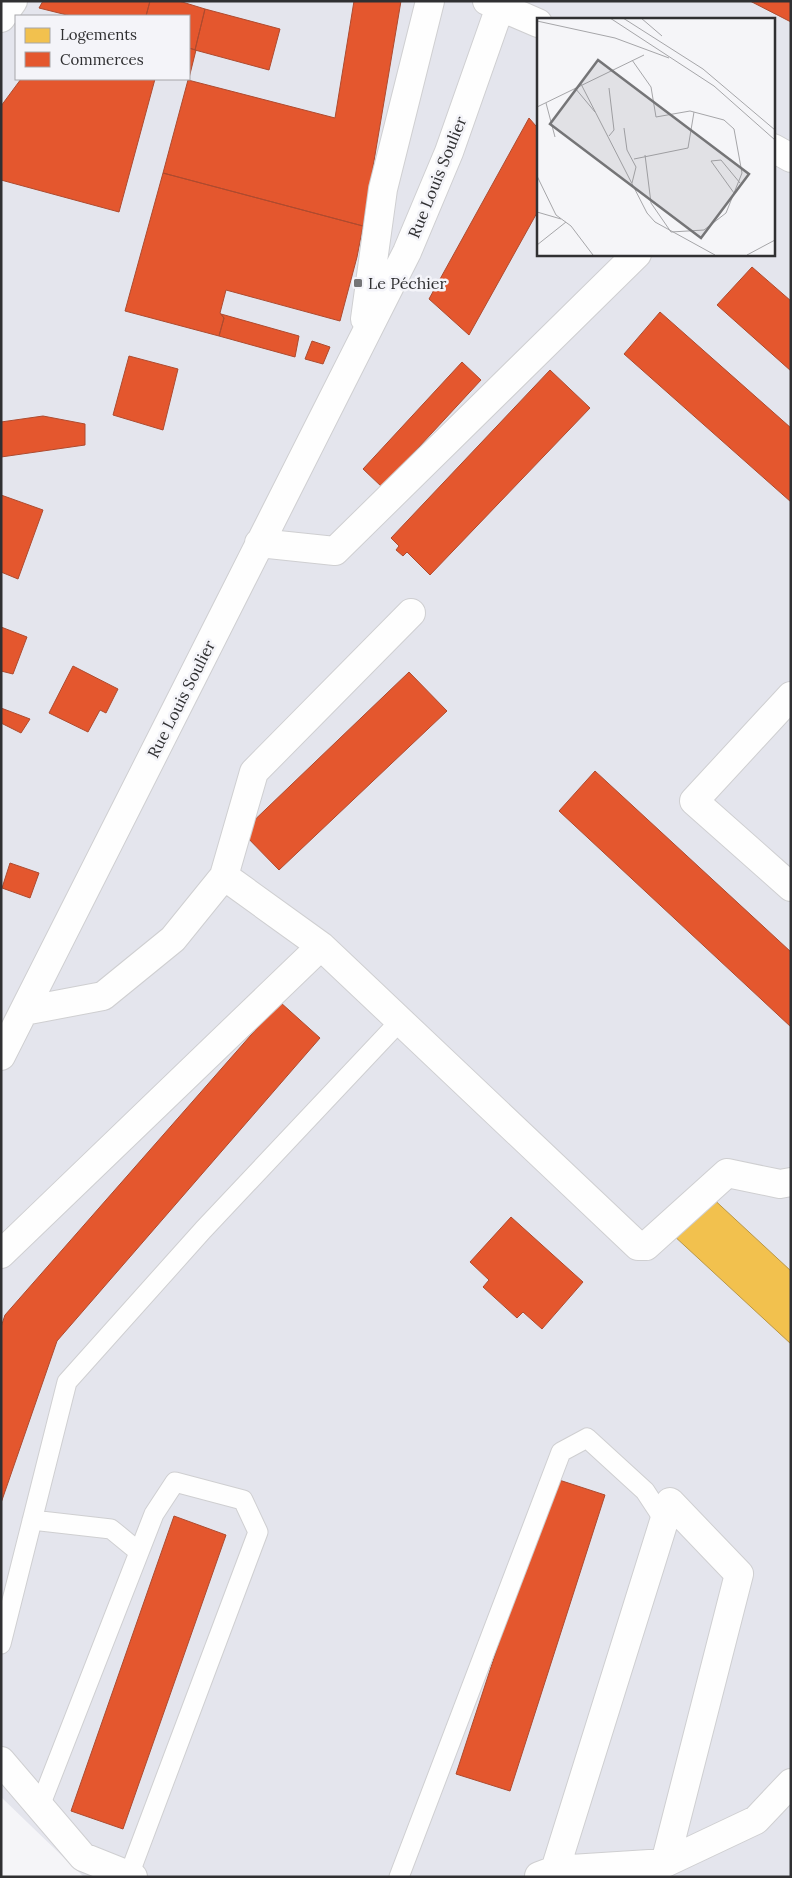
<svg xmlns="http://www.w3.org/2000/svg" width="792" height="1878" viewBox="0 0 792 1878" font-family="Lora,serif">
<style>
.built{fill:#e4e5ed;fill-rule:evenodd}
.homes{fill:#f2c14e;stroke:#b89646}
.shops{fill:#e4572e;stroke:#ae4b2f}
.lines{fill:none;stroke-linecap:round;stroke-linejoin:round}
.lane-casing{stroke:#cfcfd1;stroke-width:21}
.street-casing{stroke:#cfcfd1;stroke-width:30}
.lane{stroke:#fefefe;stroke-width:19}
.street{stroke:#fefefe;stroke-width:28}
.poi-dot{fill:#757577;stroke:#f4f4f9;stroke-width:2}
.labels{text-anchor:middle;stroke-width:5;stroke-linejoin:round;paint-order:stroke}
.street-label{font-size:16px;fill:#303032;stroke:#f4f4f9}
.poi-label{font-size:16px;fill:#303032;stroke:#f4f4f9;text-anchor:start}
.inset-road{fill:none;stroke:#a6a6a9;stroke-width:1}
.view{fill:#757577;fill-opacity:0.15;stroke:#757577;stroke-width:2.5}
.inset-edge{fill:none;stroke:#303032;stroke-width:2.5}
</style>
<rect width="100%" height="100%" fill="#f5f5f8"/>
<path class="built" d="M1,1H791V1877H84L1,1797ZM16,16H189V79H16ZM538,19H773V254H538Z"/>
<path class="homes" d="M708,1194L791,1271V1344L672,1234Z"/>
<path class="shops" d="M43,1H150L146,16H71L39,8Z
M150,1H179L205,9L195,50L189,48V16H146Z
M354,1H401L363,226L163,173L188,80L335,118Z
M750,1H791V22Z
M205,9L280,29L269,70L195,50Z
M189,48L196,50L189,78Z
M21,79H155L119,212L1,180V106Z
M529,118L536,126L538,125V211L469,335L429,299Z
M163,173L363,226L357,257L340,321L226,290L220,313L224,318L219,336L125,311Z
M752,267L791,301V371L717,305Z
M660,312L791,428V502L624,354Z
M221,314L299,336L295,357L219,336L224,318Z
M312,341L330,347L323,364L305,359Z
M129,356L178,369L163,430L113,415Z
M462,362L481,380L382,487L363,469Z
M550,370L590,408L430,575L407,552L403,556L396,550L399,546L391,538Z
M43,416L85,424V445L1,457V422Z
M1,495L43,510L18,579L1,572Z
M1,627L27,637L13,674L1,671Z
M73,666L118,689L106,713L100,710L88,732L49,713Z
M409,672L447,711L279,870L242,832Z
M1,708L30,719L21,733L1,723Z
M595,771L791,952V1027L559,811Z
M10,863L39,873L30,898L2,888Z
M280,1002L320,1038L57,1341L1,1503V1327L5,1315Z
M511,1217L583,1282L542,1329L523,1312L517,1318L483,1287L489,1280L470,1262Z
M553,1478L605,1495L510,1791L456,1774Z
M174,1516L226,1535L123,1829L71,1811Z"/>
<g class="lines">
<defs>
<path id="lane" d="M32,1520L111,1529L139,1552
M1,1644L67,1382L203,1230L400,1021
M40,1806L154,1514L175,1482L243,1500L258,1532L129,1875
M399,1877L561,1452L587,1438L645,1491L664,1520"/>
<path id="street" d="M487,1L538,23
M1,18L13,1
M773,148L791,158
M365,319L383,189L430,1
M259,543L335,551L637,254
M791,696L694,801L791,887
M224,876L321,946L638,1246H646L727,1173L780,1184L791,1182
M24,1011L103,996L173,939L224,876L254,772L411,613
M1,1056L407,252L449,152L500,7
M1,1254L321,946
M1,1761L83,1857L133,1877
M555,1870L670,1502L739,1574L665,1863
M539,1876L555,1870L665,1863L756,1820L791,1783"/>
</defs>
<use href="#lane" class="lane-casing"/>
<use href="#street" class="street-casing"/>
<use href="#lane" class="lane"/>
<use href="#street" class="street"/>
</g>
<rect class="poi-dot" x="353" y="278" width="10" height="10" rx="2.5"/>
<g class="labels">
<g class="street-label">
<text transform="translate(437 177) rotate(-68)" y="6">Rue Louis Soulier</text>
<text transform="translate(181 699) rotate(-63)" y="6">Rue Louis Soulier</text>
</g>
<g class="poi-label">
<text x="368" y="289">Le Péchier</text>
</g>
</g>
<g transform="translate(537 18)">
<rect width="238" height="238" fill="#f5f5f8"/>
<path class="inset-road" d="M73,0L177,68L238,122M86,0L166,51L238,112M104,0L125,18M0,3L78,20L132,40M95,42L114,69L119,99L153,93L187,102L197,111L205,155L189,195L167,212L134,214L114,185L108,137M44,66L110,195L118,204L178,237M38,70L58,94M72,70L77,112L72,118M9,85L18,119M0,89L107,37M87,110L90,132L99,149L95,165M97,141L151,130L157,94M0,158L19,197L34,208L56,237M197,175L174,143L184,142L203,165M0,194L24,201M0,227L29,204M210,237L238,222"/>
<path class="view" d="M61,42L212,156L164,220L13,106Z"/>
<rect width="238" height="238" class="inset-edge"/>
</g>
<rect width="792" height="1878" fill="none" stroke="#303032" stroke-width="5"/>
<rect x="15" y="15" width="175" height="65" fill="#f4f4f9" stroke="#a6a6a9"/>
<rect x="25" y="28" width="25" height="15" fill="#f2c14e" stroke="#a6a6a9"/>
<text x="60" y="40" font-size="15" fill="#303032">Logements</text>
<rect x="25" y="52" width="25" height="15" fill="#e4572e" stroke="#a6a6a9"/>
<text x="60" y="65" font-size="15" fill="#303032">Commerces</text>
</svg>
